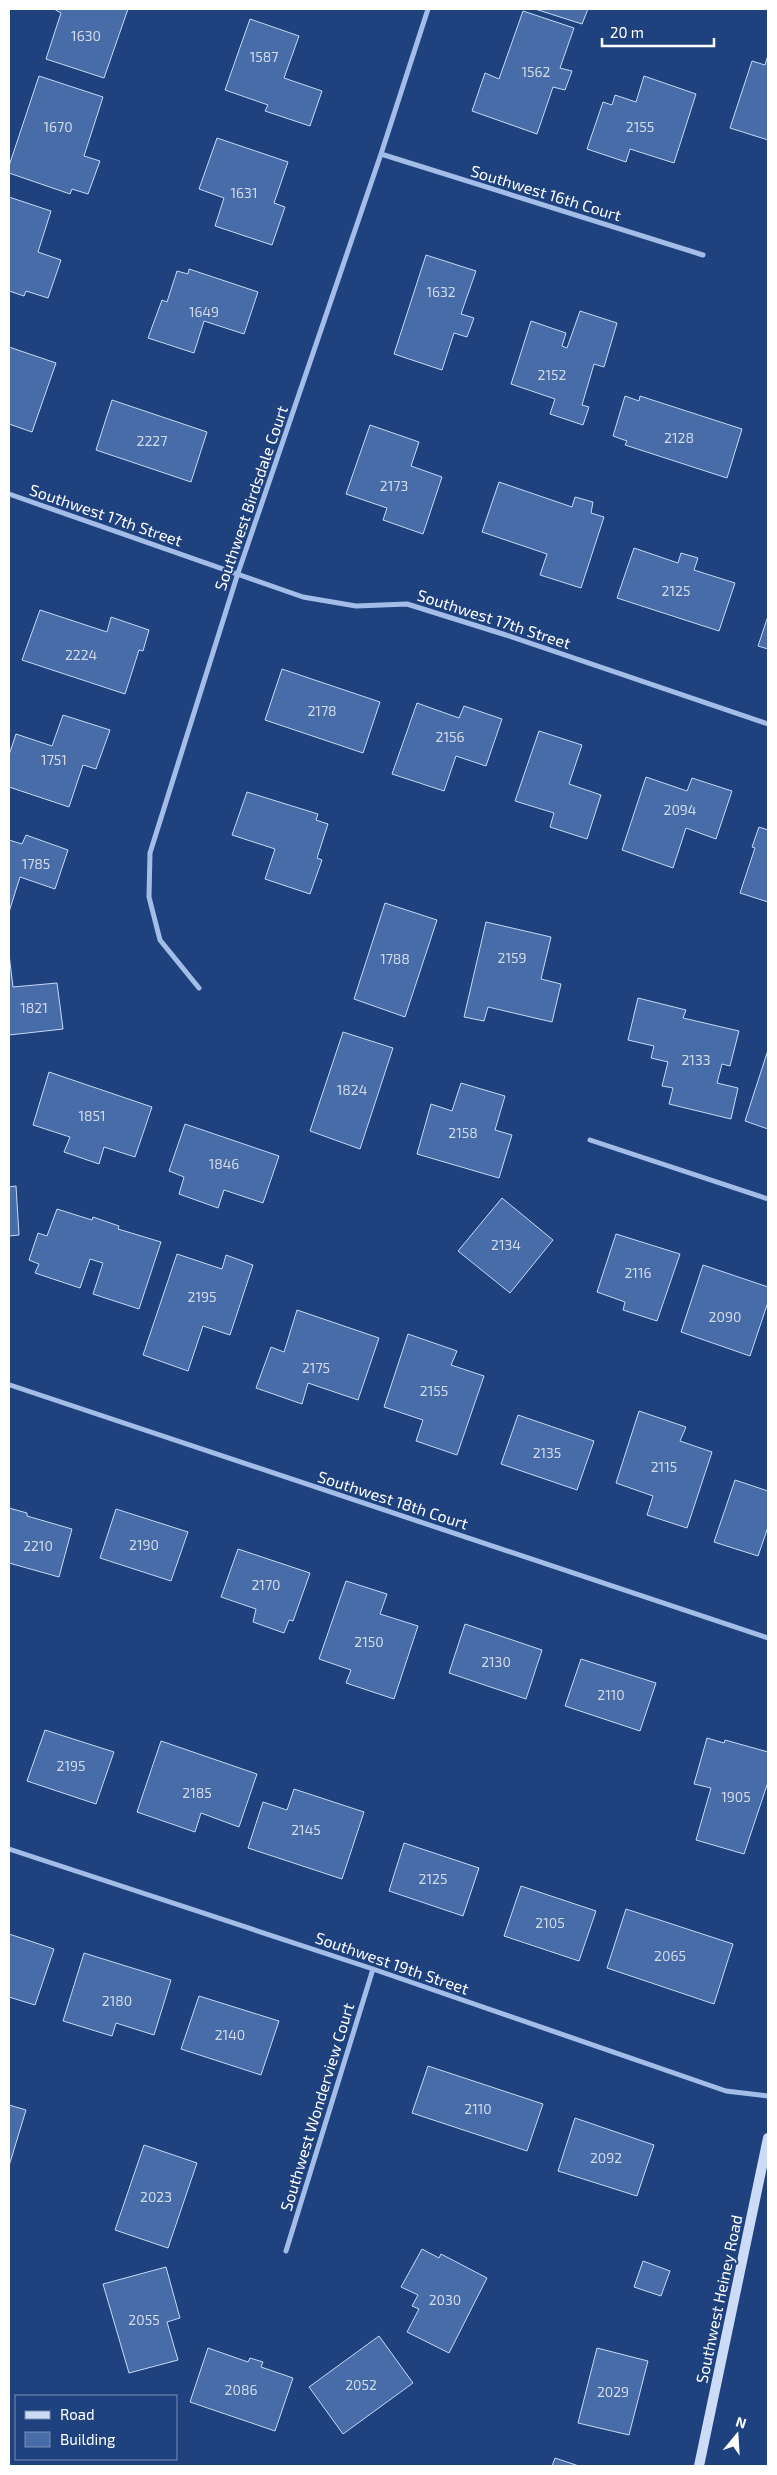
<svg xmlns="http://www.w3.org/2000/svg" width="777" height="2475" viewBox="0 0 777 2475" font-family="'Exo 2',sans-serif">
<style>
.building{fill:#476ca8;stroke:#c7d9f6}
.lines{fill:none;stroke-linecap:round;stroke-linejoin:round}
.street{stroke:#a3bde8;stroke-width:5}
.secondary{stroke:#cddcf6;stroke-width:10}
.labels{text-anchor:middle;stroke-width:4;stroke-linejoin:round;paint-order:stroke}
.number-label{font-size:14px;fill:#d1dae9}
.street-label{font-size:16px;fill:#fff;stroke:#1f427f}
</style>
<rect width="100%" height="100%" fill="#1f427f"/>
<path class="building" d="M54,9H128L104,78L46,59L61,13Z
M535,9H588L582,24Z
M523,11L574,28L560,68L572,71L565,90L553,87L537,134L472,111L485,73L499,79Z
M250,19L299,36L284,78L322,91L310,126L265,111L268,105L225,90Z
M768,55V140L730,128L752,61L765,65Z
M39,76L103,97L84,156L100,161L88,194L72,189L70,194L9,173V166Z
M644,76L696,94L674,163L630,149L626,162L587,149L603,102L612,105L615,95L636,102Z
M217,138L288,162L274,203L285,207L272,245L215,226L224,198L199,189Z
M9,197L51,211L38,252L61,260L48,298L26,291L24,296L9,291Z
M426,255L476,271L461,314L474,318L467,337L454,333L442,370L394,354Z
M189,269L258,292L244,334L204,321L194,353L148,338L162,300L167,302L177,271L188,274Z
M580,311L617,323L604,367L594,364L582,405L589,407L583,425L550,414L555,399L511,384L531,321L566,333L562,346L567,348Z
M9,347L56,363L32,432L9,424Z
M625,396L639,401L640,396L742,429L727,478L625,445L627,441L613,436Z
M112,400L207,432L191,482L96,450Z
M370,425L419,442L411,466L442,477L423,534L383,520L387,508L346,494Z
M499,482L572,507L575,497L593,502L591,513L604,517L581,588L540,575L547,554L482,532Z
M634,548L678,563L681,553L698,558L694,570L735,583L719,631L617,598Z
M40,610L107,632L111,617L149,630L143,651L139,650L125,694L22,660Z
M768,616V649L758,646Z
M282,669L380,702L363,753L265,720Z
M417,703L459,718L464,706L502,719L486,766L456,756L444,791L392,774Z
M63,715L110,730L96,769L83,765L69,807L9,787V755L16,734L52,746Z
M539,731L582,745L569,784L601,795L587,839L550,827L554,813L515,801Z
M646,777L687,791L692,778L732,791L716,839L686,828L673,868L622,850Z
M247,792L318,814L316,820L328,824L317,858L322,860L310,894L265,879L275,849L232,835Z
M759,827L768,830V902L740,893L755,848L752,847Z
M26,835L68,850L55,889L20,877L9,912V840L22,844Z
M385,903L437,920L405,1017L354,999Z
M486,922L551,937L541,979L561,984L552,1022L488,1007L484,1021L464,1017Z
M9,954L13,987L57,983L63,1029L9,1035Z
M638,998L686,1010L683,1018L739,1031L730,1066L722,1064L717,1083L738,1088L731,1119L669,1104L673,1088L662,1086L668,1062L651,1058L654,1046L628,1040Z
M343,1032L393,1048L360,1149L310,1131Z
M768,1050V1129L745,1121Z
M49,1072L152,1107L135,1157L104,1147L99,1164L64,1152L70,1137L33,1125Z
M461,1083L505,1096L495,1130L512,1135L499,1178L417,1154L431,1104L452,1111Z
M185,1124L279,1156L263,1203L224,1190L218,1208L179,1194L184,1177L169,1171Z
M16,1186L19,1235L9,1236V1187Z
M502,1198L553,1240L510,1293L458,1251Z
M57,1209L92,1220L93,1217L119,1226L118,1229L161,1242L139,1309L93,1294L103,1263L90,1259L80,1288L35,1273L39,1264L29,1260L38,1233L47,1236Z
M616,1234L680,1254L657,1321L623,1310L625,1302L597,1292Z
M177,1254L222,1269L226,1255L253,1265L230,1335L203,1326L188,1371L143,1355Z
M703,1265L768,1287V1302L750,1356L681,1332Z
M297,1310L379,1338L358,1400L308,1383L302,1404L256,1388L271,1347L284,1352Z
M408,1334L457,1351L451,1365L484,1376L457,1455L416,1441L423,1420L384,1407Z
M639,1411L686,1427L680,1441L712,1452L687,1528L647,1515L653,1496L616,1483Z
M518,1415L594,1441L577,1490L501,1464Z
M735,1480L768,1491V1527L758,1556L714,1542Z
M9,1508L27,1513V1516L72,1529L59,1577L9,1563Z
M116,1509L188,1532L171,1581L100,1558Z
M238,1549L310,1573L293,1621L289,1620L284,1633L253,1622L256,1609L221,1597Z
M346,1581L387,1594L380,1614L418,1626L394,1699L346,1683L351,1670L319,1659Z
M465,1624L542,1650L526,1699L449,1673Z
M581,1659L656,1683L640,1731L565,1706Z
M45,1730L114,1752L96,1804L27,1781Z
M707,1738L724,1743L725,1740L768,1752V1782L744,1854L696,1840L711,1788L694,1784Z
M161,1741L257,1774L239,1827L201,1813L195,1832L137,1812Z
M294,1789L364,1812L342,1879L248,1848L263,1802L287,1810Z
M404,1843L479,1868L463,1916L389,1891Z
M521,1886L596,1911L579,1961L504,1936Z
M626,1909L733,1944L714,2004L607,1968Z
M9,1934L54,1949L35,2005L9,1997Z
M84,1953L171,1980L154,2035L116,2023L112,2036L63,2021Z
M199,1996L279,2021L261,2075L181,2049Z
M428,2066L543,2104L527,2151L412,2113Z
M9,2105L26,2110L9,2166Z
M575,2118L654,2145L637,2196L558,2171Z
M144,2145L197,2163L168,2248L115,2230Z
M422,2249L439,2258L441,2254L487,2278L449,2353L407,2332L419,2309L412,2306L418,2295L401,2287Z
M643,2261L670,2271L661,2296L634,2287Z
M166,2267L180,2318L167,2322L178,2360L129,2373L103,2284Z
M379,2336L413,2383L343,2434L309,2387Z
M208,2348L248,2362L250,2358L263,2362L261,2367L293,2378L275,2431L190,2402Z
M597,2348L648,2361L629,2435L578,2423Z
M555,2458L579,2466H552Z"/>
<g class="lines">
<path class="street" d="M381,154L703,255
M9,494L303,597L356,606L407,604L506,635L768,724
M199,988L160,940L149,897L150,853L238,573L381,154L428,9
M590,1140L768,1199
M10,1385L768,1638
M9,1849L373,1969L726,2091L768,2096
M286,2251L373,1969"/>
<path class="secondary" d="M699,2466L768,2138"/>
</g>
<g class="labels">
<g class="number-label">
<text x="86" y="41">1630</text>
<text x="264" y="62">1587</text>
<text x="536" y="77">1562</text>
<text x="58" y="132">1670</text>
<text x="640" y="132">2155</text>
<text x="244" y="198">1631</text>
<text x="441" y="297">1632</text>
<text x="204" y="317">1649</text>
<text x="552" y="380">2152</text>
<text x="679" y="443">2128</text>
<text x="152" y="446">2227</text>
<text x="394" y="491">2173</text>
<text x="676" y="596">2125</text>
<text x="81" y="660">2224</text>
<text x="322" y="716">2178</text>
<text x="450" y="742">2156</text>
<text x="54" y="765">1751</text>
<text x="680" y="815">2094</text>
<text x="36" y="869">1785</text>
<text x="512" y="963">2159</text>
<text x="395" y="964">1788</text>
<text x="34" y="1013">1821</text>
<text x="696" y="1065">2133</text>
<text x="352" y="1095">1824</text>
<text x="92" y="1121">1851</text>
<text x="463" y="1138">2158</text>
<text x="224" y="1169">1846</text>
<text x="506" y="1250">2134</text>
<text x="638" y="1278">2116</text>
<text x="202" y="1302">2195</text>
<text x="725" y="1322">2090</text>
<text x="316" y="1373">2175</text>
<text x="434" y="1396">2155</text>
<text x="547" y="1458">2135</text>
<text x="664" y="1472">2115</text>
<text x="144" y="1550">2190</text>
<text x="38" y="1551">2210</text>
<text x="266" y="1590">2170</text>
<text x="369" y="1647">2150</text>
<text x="496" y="1667">2130</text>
<text x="611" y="1700">2110</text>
<text x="71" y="1771">2195</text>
<text x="197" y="1798">2185</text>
<text x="736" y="1802">1905</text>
<text x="306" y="1835">2145</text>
<text x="433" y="1884">2125</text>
<text x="550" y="1928">2105</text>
<text x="670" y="1961">2065</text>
<text x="117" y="2006">2180</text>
<text x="230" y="2040">2140</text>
<text x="478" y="2114">2110</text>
<text x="606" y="2163">2092</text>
<text x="156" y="2202">2023</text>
<text x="445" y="2305">2030</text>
<text x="144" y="2325">2055</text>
<text x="361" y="2390">2052</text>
<text x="241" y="2395">2086</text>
<text x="613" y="2397">2029</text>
</g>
<g class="street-label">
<text transform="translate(546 193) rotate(17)" y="6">Southwest 16th Court</text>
<text transform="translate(251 498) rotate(-71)" y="6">Southwest Birdsdale Court</text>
<text transform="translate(106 515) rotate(19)" y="6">Southwest 17th Street</text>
<text transform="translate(494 619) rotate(18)" y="6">Southwest 17th Street</text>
<text transform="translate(393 1500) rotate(18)" y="6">Southwest 18th Court</text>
<text transform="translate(392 1963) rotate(19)" y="6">Southwest 19th Street</text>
<text transform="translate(317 2107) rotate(-73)" y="6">Southwest Wonderview Court</text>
<text transform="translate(719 2299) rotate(-78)" y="6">Southwest Heiney Road</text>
</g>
</g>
<rect width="777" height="2475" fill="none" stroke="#ffffff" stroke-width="20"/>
<rect x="15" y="2395" width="162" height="65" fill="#1f427f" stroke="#798eb2"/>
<rect x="25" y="2411" width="25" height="8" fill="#cddcf6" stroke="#798eb2"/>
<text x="60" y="2420" font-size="15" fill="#ffffff">Road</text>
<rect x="25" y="2432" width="25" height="15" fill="#476ca8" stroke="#798eb2"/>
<text x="60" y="2445" font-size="15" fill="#ffffff">Building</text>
<g transform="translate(737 2435) rotate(18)" stroke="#1f427f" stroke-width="4" paint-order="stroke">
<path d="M0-4L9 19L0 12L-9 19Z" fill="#ffffff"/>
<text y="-8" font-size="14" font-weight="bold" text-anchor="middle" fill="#ffffff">N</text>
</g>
<path d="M602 38v8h112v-8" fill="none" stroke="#ffffff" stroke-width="2.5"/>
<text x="610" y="38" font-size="15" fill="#ffffff" stroke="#1f427f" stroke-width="4" paint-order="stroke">20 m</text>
</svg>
